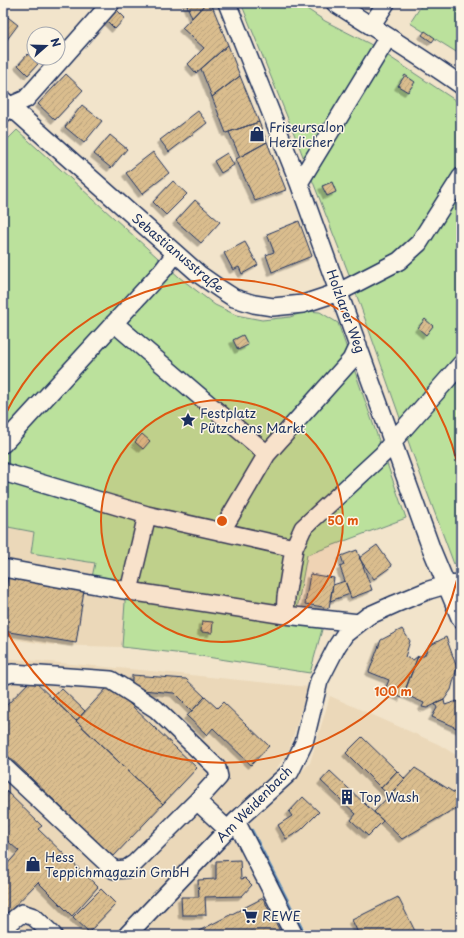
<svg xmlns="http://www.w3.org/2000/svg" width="464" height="938" viewBox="0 0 464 938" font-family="'Playpen Sans',sans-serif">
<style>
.built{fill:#ebd8b9}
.grass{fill:#bbe19c;stroke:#6b887d}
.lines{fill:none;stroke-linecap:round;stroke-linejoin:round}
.stream{stroke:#6794bc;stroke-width:5}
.building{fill:url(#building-hatch);stroke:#1b2f5e;filter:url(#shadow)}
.minor-casing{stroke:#1b2f5e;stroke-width:20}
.minor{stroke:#fcf5e5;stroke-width:17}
.ring{fill:none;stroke:#de5710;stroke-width:2}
.labels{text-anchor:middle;stroke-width:3;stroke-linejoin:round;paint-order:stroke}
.poi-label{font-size:13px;fill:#1b2f5e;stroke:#fcf5e5;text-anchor:start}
.street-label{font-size:13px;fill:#1b2f5e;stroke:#fcf5e5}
.centre{fill:#de5710;stroke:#fcf5e5;stroke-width:2}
.ring-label{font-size:12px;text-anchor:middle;font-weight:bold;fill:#de5710;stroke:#fcf5e5;stroke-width:3;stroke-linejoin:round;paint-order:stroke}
</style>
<defs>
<pattern id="building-hatch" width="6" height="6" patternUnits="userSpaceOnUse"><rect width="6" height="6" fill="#dabd8e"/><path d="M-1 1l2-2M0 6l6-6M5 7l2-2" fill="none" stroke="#baa37d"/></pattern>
<filter id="shadow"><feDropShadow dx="-3.5" dy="3.5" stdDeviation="0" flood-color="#0004"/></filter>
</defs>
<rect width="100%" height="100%" fill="#f2e4cb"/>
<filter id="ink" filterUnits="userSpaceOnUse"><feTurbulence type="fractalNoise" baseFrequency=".025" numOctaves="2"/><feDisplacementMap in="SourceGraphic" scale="8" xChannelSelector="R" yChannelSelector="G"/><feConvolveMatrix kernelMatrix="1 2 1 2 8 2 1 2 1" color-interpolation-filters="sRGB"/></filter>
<g filter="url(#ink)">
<path class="built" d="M3,526L34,532L31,553L95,563L126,587L122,647L51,645L3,638Z
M3,658L151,671L308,687L289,750L273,774L112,935H3Z
M330,696L438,744L461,758V935H137L310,763Z"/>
<path class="grass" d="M241,3H298L325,21L370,44L461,104V558L454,564L412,452L352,282L297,141Z
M423,3H454L461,7V55L410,23Z
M17,130L179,277L215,305L236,315L262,320L290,317L307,311L320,312L338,323L406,518L307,555L297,609L326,615L310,673L194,655L122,647L126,587L91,582L95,563L31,553L34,532L3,526V144Z"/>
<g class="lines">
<path class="stream" d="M251,831L304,935"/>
</g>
<path class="building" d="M186,3H206L192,18Z
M206,3H211L228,45L196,73L188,64L204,48L182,28Z
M117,10L125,18L115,29L107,21Z
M4,14L18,25L3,45V15Z
M425,31L435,38L432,42L422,35Z
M228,45L240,76L212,97L201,69Z
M28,54L38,64L28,75L18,65Z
M66,74L83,90L55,120L38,104Z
M405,75L415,82L408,92L398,86Z
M240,76L259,122L226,133L212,97Z
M82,105L102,121L84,143L65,127Z
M198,111L207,123L169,152L160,140Z
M259,122L267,142L240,157L229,132Z
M110,135L127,149L111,168L94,154Z
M267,142L286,190L255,201L236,159Z
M153,152L169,173L142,194L126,173Z
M227,153L234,165L221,173L214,161Z
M173,181L187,194L166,215L153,202Z
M332,182L336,192L327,196L322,186Z
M195,200L220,222L201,243L176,221Z
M299,221L312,256L272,272L266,255L274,252L267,234Z
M245,242L258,265L242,274L239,267L233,270L224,253Z
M425,319L433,326L426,335L418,328Z
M243,335L248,345L238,350L233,340Z
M142,434L150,441L143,449L135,442Z
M377,545L392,566L374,579L359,558Z
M357,550L372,590L351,598L340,567L344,565L341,556Z
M310,574L334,578L329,608L305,604Z
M8,577L84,590L76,643L3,631V607Z
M345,581L350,594L330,601L333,585Z
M202,621L213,622L212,633L201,632Z
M402,629L410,641L405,657L413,660L418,656L402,698L385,690L389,680L369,672L381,640Z
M446,637L457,668L451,690L444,700L427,708L422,707L424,703L404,694L418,656H424L429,646Z
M132,675L186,679L205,697L192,711L174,693L132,689Z
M32,679L163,804L113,857L3,751V709Z
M110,685L197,768L163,804L76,721Z
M61,688L85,711L76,721L52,698Z
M205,697L217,708L223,702L269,746L251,765L213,728L207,735L187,716Z
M444,700L445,705L457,701L461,709V730L432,717L437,708L435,704Z
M362,737L397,771L381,788L346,753Z
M415,768L461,797V805L402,839L374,812Z
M330,771L383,821L368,836L351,820L356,814L321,781Z
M397,771L405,779L389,795L381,788Z
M3,788L42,826L38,829L98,887L72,916L38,882L3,918V869L19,851L3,837Z
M303,797L319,812L301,830L286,839L278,825L292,816L289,812Z
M240,860L241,879L245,878L252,885L242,896L205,897L206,915H182L181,897H199L198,880L216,879V861Z
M101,889L116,904L89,932L73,917Z
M398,897L417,935H359L352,920Z
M263,898L282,935H191Z"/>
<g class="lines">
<defs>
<path id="minor" d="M227,3L299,183L431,548L461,620
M335,3C377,30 420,56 461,85
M371,26L386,3
M3,100L200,275L220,289L234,298L254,304L273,307L303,304L339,292L399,261L419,243L461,177
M3,114L10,106L26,99L111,3
M299,183L388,37
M114,323L267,454
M3,444L163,270L175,254
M3,472L147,515L294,548
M221,532L267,454L351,360L358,345
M3,568L129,591L285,615L359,623
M129,591L147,515
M285,615L286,597L294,548L303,528L383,454L393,441L461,364
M3,676L12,673L111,680L156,709L217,768L219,777L197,801L135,863L126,869L114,870L3,766
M197,801L228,830
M236,821L294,935
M3,928L22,913L34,917L53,935
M127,935L236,821L290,772L304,743L319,681L337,646L345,634L368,616L395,604L429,590L446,585L461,584"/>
</defs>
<use href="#minor" class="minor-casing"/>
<use href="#minor" class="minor"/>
</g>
</g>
<circle cx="222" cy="521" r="121" fill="#de5710" fill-opacity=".12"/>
<g class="ring">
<circle cx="222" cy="521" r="121"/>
<path d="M461 561A242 242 0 0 1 4 625M4 417A242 242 0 0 1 461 481"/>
</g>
<defs>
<symbol id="shop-bare" viewBox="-9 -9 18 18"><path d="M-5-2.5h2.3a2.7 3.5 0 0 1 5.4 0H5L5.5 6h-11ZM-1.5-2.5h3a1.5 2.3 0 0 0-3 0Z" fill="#1b2f5e" stroke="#fcf5e5" stroke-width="2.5" paint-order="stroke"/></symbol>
<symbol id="sight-bare" viewBox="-9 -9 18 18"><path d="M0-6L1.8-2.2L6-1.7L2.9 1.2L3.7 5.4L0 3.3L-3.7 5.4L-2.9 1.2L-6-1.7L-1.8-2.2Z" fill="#1b2f5e" stroke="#fcf5e5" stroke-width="2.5" paint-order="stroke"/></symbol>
<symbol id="building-bare" viewBox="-9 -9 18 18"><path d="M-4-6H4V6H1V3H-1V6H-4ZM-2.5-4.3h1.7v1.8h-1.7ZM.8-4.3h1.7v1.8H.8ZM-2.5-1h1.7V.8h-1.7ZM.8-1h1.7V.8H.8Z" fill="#1b2f5e" stroke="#fcf5e5" stroke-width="2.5" paint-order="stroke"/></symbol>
<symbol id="supermarket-bare" viewBox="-9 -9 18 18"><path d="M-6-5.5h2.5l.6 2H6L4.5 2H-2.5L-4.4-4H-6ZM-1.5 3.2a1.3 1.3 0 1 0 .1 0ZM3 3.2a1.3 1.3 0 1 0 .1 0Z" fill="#1b2f5e" stroke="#fcf5e5" stroke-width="2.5" paint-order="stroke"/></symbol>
</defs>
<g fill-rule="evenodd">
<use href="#shop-bare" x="246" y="123" width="22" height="22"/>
<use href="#sight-bare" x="177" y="409" width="22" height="22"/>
<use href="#building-bare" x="336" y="786" width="22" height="22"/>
<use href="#shop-bare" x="22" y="853" width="22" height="22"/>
<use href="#supermarket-bare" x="239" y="905" width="22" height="22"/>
</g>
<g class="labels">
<g class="poi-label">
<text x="269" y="132">Friseursalon<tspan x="269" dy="15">Herzlicher</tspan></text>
<text x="200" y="418">Festplatz<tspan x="200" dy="15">Pützchens Markt</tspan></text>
<text x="359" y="802">Top Wash</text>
<text x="45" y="862">Hess<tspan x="45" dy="15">Teppichmagazin GmbH</tspan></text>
<text x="262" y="921">REWE</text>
</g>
<g class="street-label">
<text transform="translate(178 253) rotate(40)" y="5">Sebastianusstraße</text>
<text transform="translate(346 311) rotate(70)" y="5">Holzlarer Weg</text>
<text transform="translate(254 804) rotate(-45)" y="5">Am Weidenbach</text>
</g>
</g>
<circle cx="222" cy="521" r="6" class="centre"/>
<g class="ring-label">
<text x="343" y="525">50 m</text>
<text x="393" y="696">100 m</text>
</g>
<rect width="464" height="938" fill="none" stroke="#fcf5e5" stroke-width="16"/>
<rect x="8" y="8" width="448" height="922" fill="none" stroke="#1b2f5e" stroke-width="1.5" filter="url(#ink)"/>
<g transform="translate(46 46) rotate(70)"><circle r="19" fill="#fcf5e5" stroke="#a2a6af"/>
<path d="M0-3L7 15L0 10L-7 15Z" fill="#1b2f5e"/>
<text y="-6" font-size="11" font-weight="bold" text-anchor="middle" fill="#1b2f5e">N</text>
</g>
</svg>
